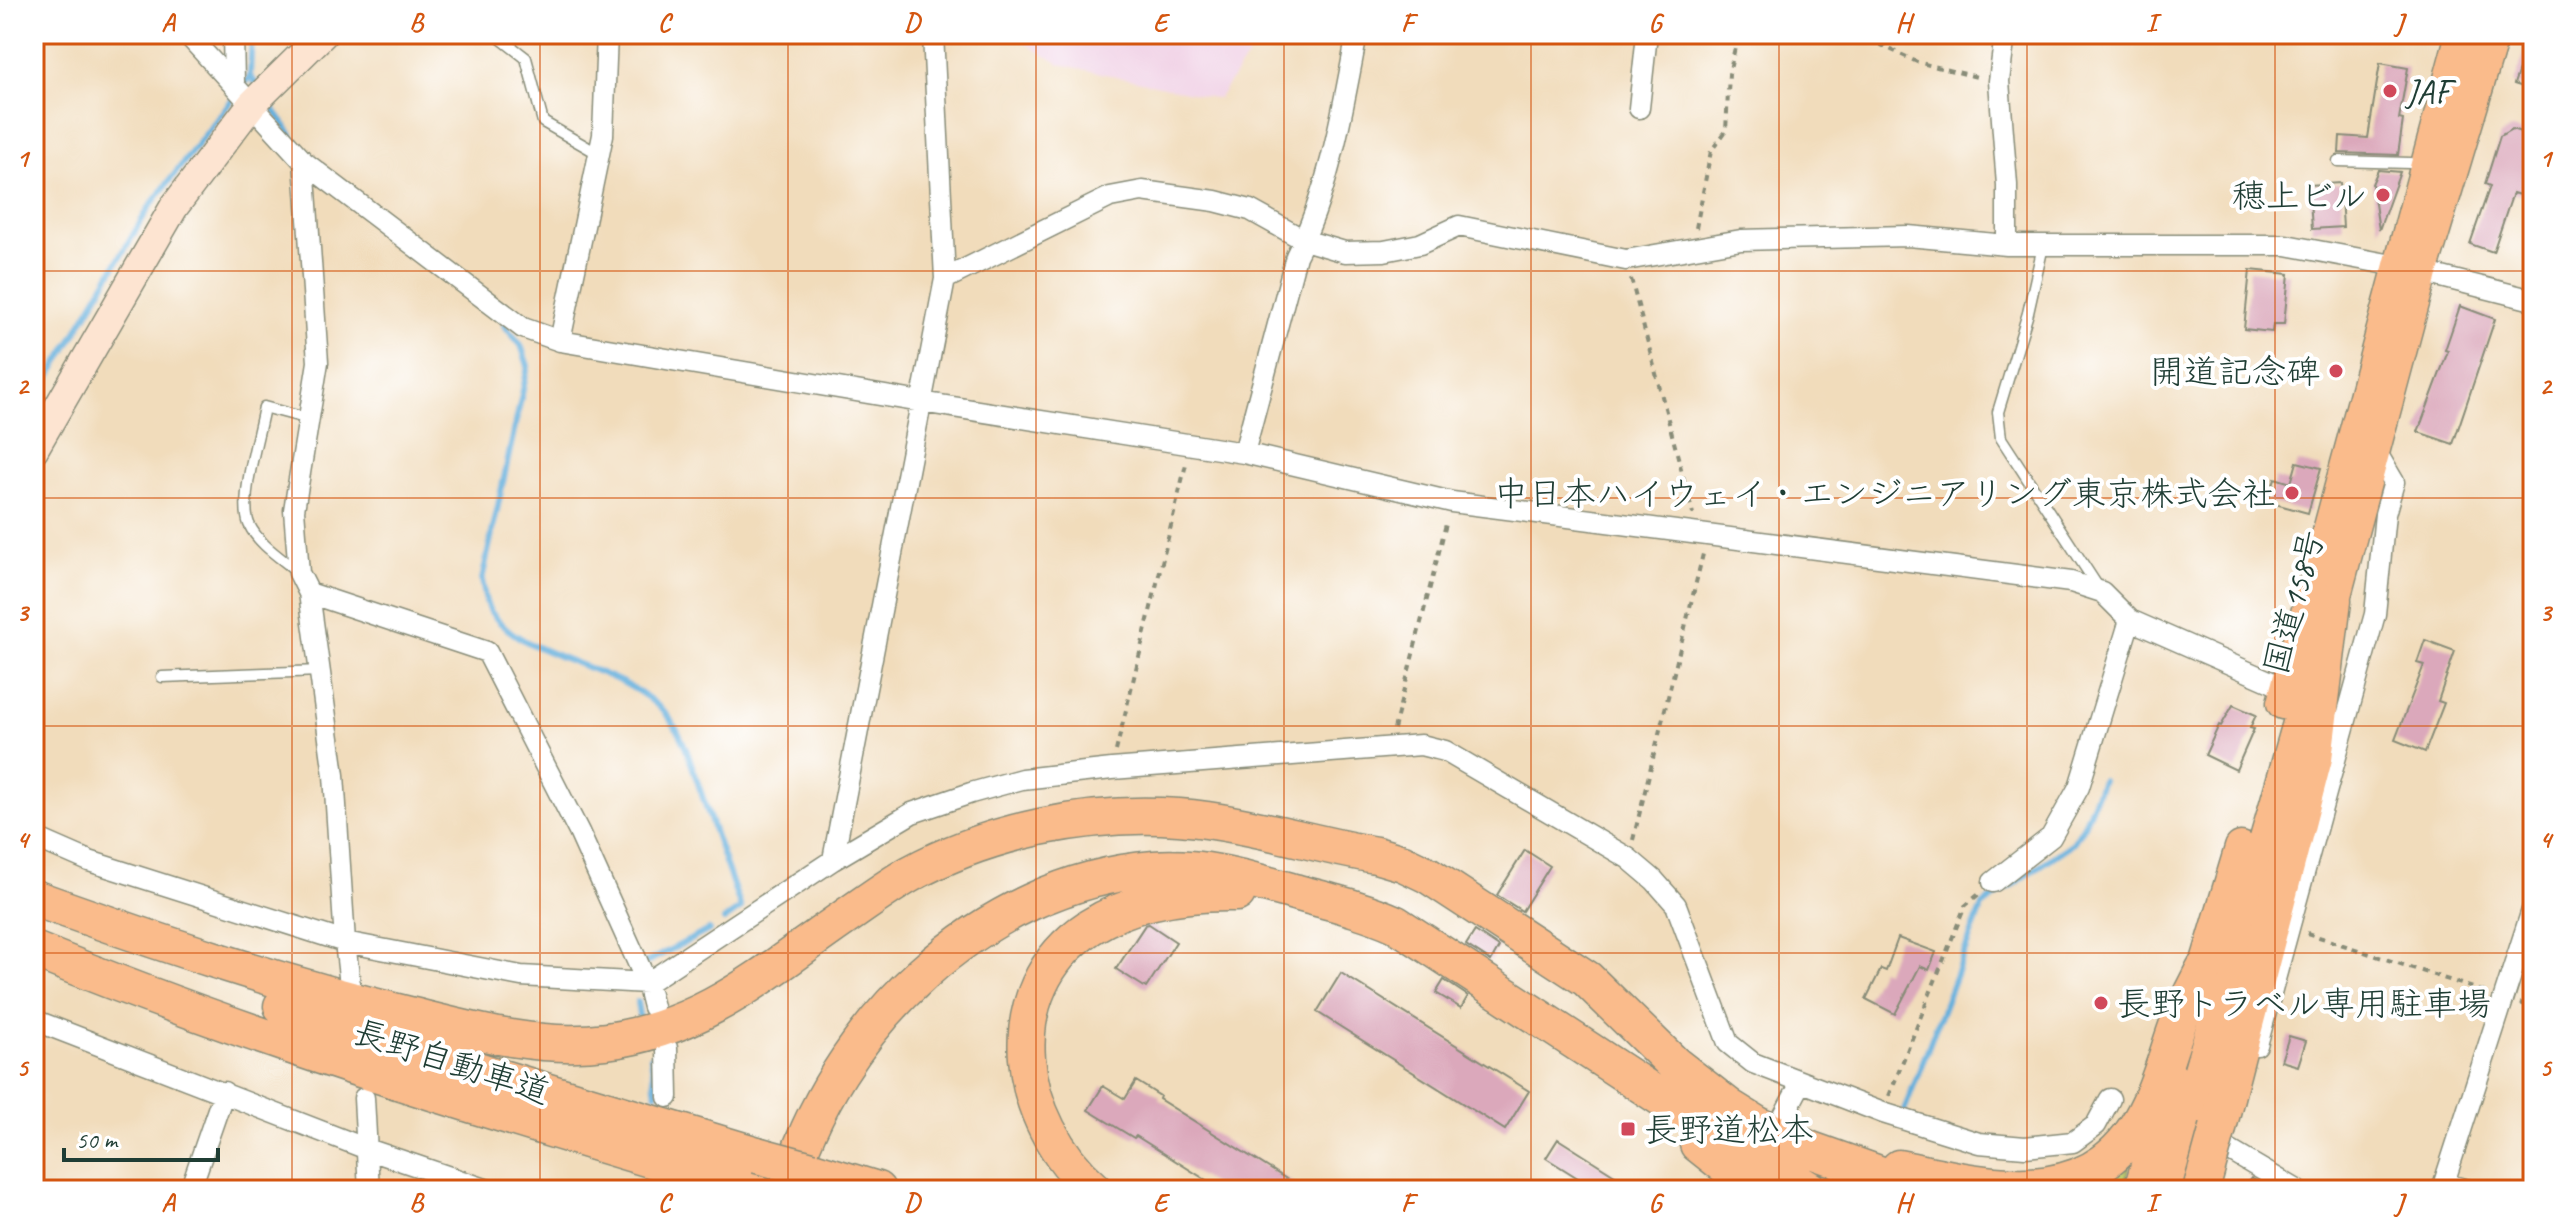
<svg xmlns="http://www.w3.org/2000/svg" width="2567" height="1224" viewBox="0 0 2567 1224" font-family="Caveat,'Klee One',sans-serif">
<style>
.built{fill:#f0d0e5}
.green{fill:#c4d172;stroke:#728753;stroke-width:2}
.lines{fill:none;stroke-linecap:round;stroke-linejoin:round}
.stream{stroke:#63afdc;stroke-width:6}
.building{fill:#dba8bb}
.minor-tunnel{stroke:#c7bca0;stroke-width:20;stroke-dasharray:20 10;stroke-linecap:butt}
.service-casing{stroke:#888c78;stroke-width:13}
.minor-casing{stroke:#888c78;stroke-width:23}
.secondary-casing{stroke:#888c78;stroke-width:31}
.trunk-casing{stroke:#888c78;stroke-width:35}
.motorway-casing{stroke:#888c78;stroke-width:39}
.path{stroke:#888c78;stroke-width:4;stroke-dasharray:6 6;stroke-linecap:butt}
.service{stroke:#fff;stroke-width:10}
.minor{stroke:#fff;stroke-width:20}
.secondary{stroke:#fde4d1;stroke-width:28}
.trunk{stroke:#fabb8b;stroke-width:32}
.motorway{stroke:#fabb8b;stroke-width:36}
.motorway-bridge-casing{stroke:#888c78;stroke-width:39;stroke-linecap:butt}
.motorway-bridge{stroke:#fabb8b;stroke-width:36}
.grid{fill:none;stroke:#d45610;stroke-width:2;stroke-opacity:0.55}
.poi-dot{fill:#d1495b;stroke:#fff;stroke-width:3}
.labels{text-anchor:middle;stroke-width:8;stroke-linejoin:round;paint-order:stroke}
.poi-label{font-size:34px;fill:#1f3d34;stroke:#fff;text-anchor:start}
.street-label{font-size:34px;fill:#1f3d34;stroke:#fff}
.neatline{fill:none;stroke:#d45610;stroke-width:3}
.grid-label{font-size:26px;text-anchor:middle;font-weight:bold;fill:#d45610}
</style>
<rect width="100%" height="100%" fill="#fff"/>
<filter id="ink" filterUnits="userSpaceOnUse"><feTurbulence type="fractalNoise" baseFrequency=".0125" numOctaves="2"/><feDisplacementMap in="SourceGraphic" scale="16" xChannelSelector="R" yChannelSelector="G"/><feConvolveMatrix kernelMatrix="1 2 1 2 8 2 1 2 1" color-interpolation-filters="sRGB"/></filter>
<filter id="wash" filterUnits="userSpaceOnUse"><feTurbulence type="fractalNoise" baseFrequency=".006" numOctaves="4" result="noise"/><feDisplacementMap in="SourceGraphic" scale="32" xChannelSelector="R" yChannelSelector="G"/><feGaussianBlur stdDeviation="1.8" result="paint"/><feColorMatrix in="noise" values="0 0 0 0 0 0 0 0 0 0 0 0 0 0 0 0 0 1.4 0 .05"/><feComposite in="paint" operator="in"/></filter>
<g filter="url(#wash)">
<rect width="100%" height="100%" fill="#f1dcbb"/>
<path class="built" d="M1009,34H1263L1218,99L1060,64Z"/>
<path class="green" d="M2123,1165L2129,1167L2123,1190H2076Z"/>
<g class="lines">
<path class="stream" d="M250,76L258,86
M266,99L292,135
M504,325L521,345L528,366L482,580C484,589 484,601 489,609C521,661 620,662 666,714C685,736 693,770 703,798C715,835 728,871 741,908L724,920
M34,404L150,206L250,76L252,34
M645,963L709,930
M637,1002L639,1015
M651,1057L656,1093
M1904,1111L1982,906L2073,843L2084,825L2102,780"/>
</g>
<g id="blocks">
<path class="building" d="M2530,37L2533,38V90L2514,84Z
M2380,63L2408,68L2399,119L2403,120L2398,155L2339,153L2340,136L2368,138Z
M2512,129L2533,136V153L2520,195L2513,193L2493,252L2470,244L2490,186L2485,184L2500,136Z
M2378,170L2400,172L2379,230L2372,184Z
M2340,183L2343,227L2312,229L2309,185Z
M2250,270L2289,274L2284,324H2273L2272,332L2244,329Z
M2460,306L2495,319L2453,444L2418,432L2448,351L2445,350Z
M2297,462L2321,468L2308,513L2268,502L2275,478L2291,483Z
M2425,640L2455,651L2438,701L2444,703L2425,752L2395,740L2424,665L2417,663Z
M2233,705L2256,715L2250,728L2254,729L2236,770L2205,755L2219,725L2221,726Z
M1525,850L1550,866L1522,911L1497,895Z
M1149,924L1176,942L1146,988L1116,969L1145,925Z
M1475,931L1499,947L1491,961L1466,945Z
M1898,938L1936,952L1929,970L1920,966L1895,1014L1866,999L1881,969L1886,971Z
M1341,973L1529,1091L1505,1130L1317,1012Z
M1444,980L1468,996L1461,1008L1436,993Z
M2289,1036L2306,1041L2298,1066L2281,1061Z
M1136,1081L1160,1096L1159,1099L1304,1190H1222L1136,1136L1134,1138L1088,1110L1103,1086L1125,1099Z
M1558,1139L1621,1179L1614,1190H1597L1546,1158Z
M2251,1178L2271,1190H2243Z"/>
</g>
</g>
<g filter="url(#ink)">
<use href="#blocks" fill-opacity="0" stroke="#888c78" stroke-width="2"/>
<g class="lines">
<path class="minor-tunnel" d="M651,1190L668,1097"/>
<defs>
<path id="service" d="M495,34L526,58L543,122L599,154
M2338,161L2410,163L2421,167
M2043,246L2028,313L1998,412L2001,438L2098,587
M298,572C281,558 258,544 249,524C239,499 259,435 264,407L309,419
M162,677L321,671"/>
<path id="minor" d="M187,34L304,162L523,328L560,341L921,402L1244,453L1452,502L2071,582L2102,592L2130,620L2287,689
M233,34L234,83
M2005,34L1999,81L2007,185V245
M1639,108L1647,34
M304,162L318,362L294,510L299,573L309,593L334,775L345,942L350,985
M945,279L1110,197L1142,191L1215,201L1250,210L1304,240L1345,252L1384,251L1420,244L1459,226L1626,260L1741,240L1908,236L2007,245H2286L2398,266L2533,300
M560,341L603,135L607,34
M1244,453L1296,256C1330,190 1343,107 1357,34
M309,593L487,652L579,832L647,983L653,1007
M34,837L89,861L345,942L521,976L647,983L833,860L912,813L971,793L1022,779L1112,769L1421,745L1445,751L1628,858L1654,880L1676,905L1728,1043L1753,1063L1883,1113L1979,1143L2025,1147L2073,1142L2096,1125L2110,1099
M833,860L945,279L933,34
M1993,882L2051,837L2079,787L2130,620
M34,1020L367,1149L488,1190
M2257,1045L2375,614L2385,514L2394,482L2374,448
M667,1048L668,1097
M364,1098L369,1190
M1783,1117L1801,1083
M2227,1149L2297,1190
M190,1190L224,1092
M2468,1190L2444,1183L2533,907"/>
<path id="secondary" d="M34,449L174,207L252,104L323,34"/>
<path id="trunk" d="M2327,625L2421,273L2493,34
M2283,703L2462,34
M2197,995L2241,848
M2140,1190L2172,1078
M2166,1190L2313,674"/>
<path id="motorway" d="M34,898C157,942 281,984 409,1015C473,1031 540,1050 606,1041C703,1029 767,971 844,918C866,903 887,887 910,874C989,831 1090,810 1179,817C1245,822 1311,844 1376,855L1403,863L1428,875L1587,979L1675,1065L1729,1107L1758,1125L1811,1150L1924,1190
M34,950C269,1046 511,1118 754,1190
M282,1006L505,1079L757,1155
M2218,1128L2314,758L2333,601
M1698,1144L1756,1190
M1899,1168C1995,1188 2098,1215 2149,1104C2162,1077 2169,1047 2180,1018C2187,1001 2196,985 2204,969
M812,1170L877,1190
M787,1190C833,1026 982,883 1154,869C1203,865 1251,880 1298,893C1331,902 1365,910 1396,924L1686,1114L1810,1190
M1095,1190C1016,1123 994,990 1090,927C1134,899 1186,892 1237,893"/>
</defs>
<use href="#service" class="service-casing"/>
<use href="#minor" class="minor-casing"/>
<use href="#secondary" class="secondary-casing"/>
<use href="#trunk" class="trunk-casing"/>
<use href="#motorway" class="motorway-casing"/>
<path class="path" d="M1858,34L1917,62L1981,78
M1696,228L1711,151L1726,131L1729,74L1738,34
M1631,279L1693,514
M1394,729L1447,520
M1116,751L1186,464
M1633,840L1703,554
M2307,933L2485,992
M2520,1003L2533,1007
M1889,1096L1965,906L1979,894"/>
<use href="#service" class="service"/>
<use href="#minor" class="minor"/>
<use href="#secondary" class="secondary"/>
<use href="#trunk" class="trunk"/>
<use href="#motorway" class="motorway"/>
<defs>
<path id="motorway-bridge" d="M757,1155L812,1170
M2201,1190L2218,1128"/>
</defs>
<use href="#motorway-bridge" class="motorway-bridge-casing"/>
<use href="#motorway-bridge" class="motorway-bridge"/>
</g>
</g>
<path class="grid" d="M292,34V1190M540,34V1190M788,34V1190M1036,34V1190M1284,34V1190M1531,34V1190M1779,34V1190M2027,34V1190M2275,34V1190M34,271H2533M34,498H2533M34,726H2533M34,953H2533"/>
<g class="poi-dot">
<circle cx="2390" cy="91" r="8"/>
<circle cx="2383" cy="195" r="8"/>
<circle cx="2336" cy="371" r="8"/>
<circle cx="2292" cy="493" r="8"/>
<circle cx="2101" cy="1003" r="8"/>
<rect x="1620" y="1121" width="16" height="16" rx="4"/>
</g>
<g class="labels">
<g class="poi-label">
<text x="2406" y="103">JAF</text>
<text x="2367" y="207" text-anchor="end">穂上ビル</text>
<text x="2320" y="383" text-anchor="end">開道記念碑</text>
<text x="2276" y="505" text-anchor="end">中日本ハイウェイ・エンジニアリング東京株式会社</text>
<text x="2117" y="1015">長野トラベル専用駐車場</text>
<text x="1644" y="1141">長野道松本</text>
</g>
<g class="street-label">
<text transform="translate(2293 602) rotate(-75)" y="12">国道158号</text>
<text transform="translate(452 1061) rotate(18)" y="12">長野自動車道</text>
</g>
</g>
<rect width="2567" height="1224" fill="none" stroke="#fff" stroke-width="88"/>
<path d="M64 1148v12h154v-12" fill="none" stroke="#1f3d34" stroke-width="4"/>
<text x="76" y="1148" font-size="24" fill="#1f3d34" stroke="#ffffff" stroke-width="6" paint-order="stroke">50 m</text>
<rect x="44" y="44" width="2479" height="1136" class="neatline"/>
<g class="grid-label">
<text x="168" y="31">A</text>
<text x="416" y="31">B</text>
<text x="664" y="31">C</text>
<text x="912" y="31">D</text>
<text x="1160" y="31">E</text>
<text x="1407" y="31">F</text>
<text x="1655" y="31">G</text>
<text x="1903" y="31">H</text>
<text x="2151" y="31">I</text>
<text x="2399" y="31">J</text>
<text x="22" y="167">1</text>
<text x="2545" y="167">1</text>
<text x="22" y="394">2</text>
<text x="2545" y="394">2</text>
<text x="22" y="621">3</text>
<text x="2545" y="621">3</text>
<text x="22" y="848">4</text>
<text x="2545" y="848">4</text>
<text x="22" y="1076">5</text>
<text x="2545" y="1076">5</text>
<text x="168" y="1211">A</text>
<text x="416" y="1211">B</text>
<text x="664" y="1211">C</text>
<text x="912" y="1211">D</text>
<text x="1160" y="1211">E</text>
<text x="1407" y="1211">F</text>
<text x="1655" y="1211">G</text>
<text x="1903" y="1211">H</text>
<text x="2151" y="1211">I</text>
<text x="2399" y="1211">J</text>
</g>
</svg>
